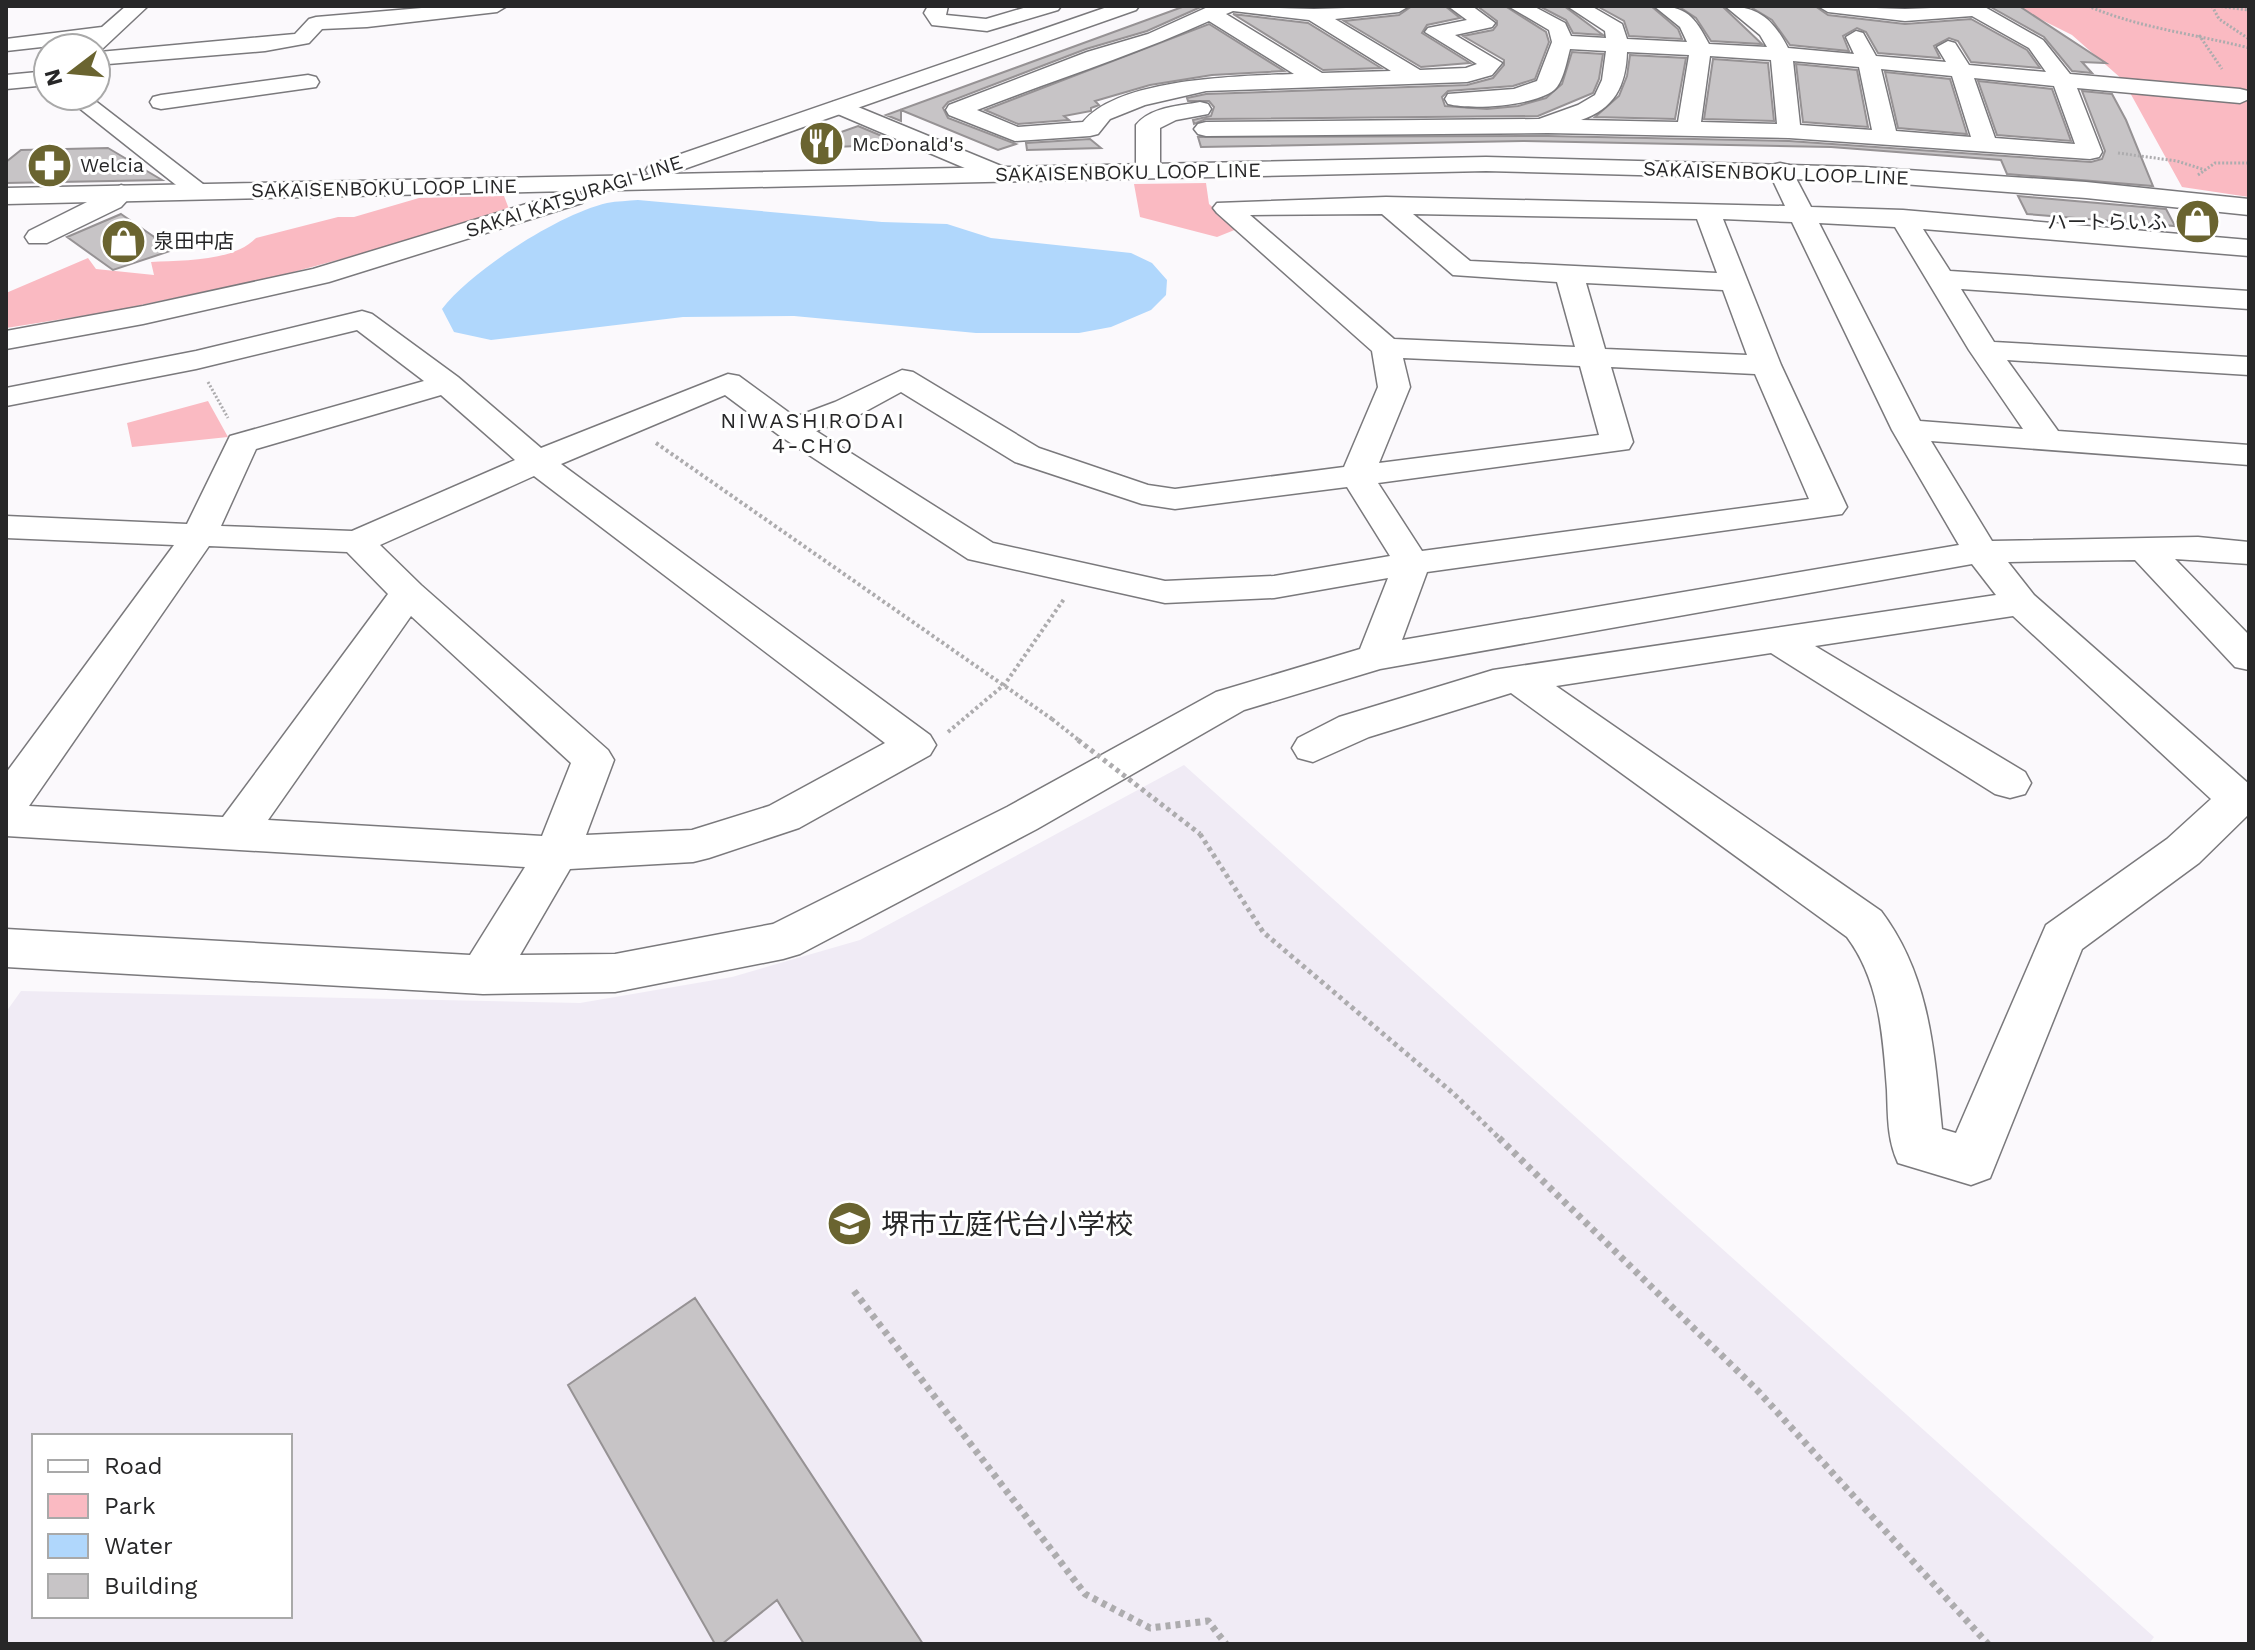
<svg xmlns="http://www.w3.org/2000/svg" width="2255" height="1650" viewBox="0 0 2255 1650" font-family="'Work Sans','Noto Sans JP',sans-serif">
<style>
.built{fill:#f0ebf5;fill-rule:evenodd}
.green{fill:#fabac2}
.water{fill:#b0d7fc}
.building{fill:#c7c4c6;stroke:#969294;stroke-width:2}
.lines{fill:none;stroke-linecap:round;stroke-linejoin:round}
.minor-casing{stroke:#7a797c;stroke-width:3}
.major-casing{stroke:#7a797c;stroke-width:3}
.path-far3{stroke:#adacae;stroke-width:3;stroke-dasharray:2 2;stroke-linecap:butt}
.path-far2{stroke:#adacae;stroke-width:4;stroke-dasharray:3 3;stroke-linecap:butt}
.path-far1{stroke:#adacae;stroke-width:5;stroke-dasharray:4 4;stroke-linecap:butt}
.path{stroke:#adacae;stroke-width:7;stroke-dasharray:5 5;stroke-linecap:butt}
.minor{fill:#fff;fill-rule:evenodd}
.major{fill:#fff;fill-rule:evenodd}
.path-bridge-far1{stroke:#adacae;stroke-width:4;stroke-dasharray:3 3;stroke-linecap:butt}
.path-bridge{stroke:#adacae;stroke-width:5;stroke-dasharray:4 4;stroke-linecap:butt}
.labels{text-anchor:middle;stroke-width:6;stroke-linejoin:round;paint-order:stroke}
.far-poi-label{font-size:20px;fill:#272728;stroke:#fff;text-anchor:start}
.far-street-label{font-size:20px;fill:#272728;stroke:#fff}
.far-neighbourhood-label{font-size:22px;letter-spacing:2px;fill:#272728;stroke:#fff}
.near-poi-label{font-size:28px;fill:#272728;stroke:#fff;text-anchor:start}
</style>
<rect width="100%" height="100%" fill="#fbf9fc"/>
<path class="built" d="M1184,765L2154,1637L2149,1644H6V1012L21,991L580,1003L732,977L860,940ZM34,1436H290V1616H34Z"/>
<path class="green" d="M2014,6H2249V197L2182,187L2123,80L2072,35Z
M1206,183L1209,204L1237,229L1217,237L1140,217L1134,184Z
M504,196L509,209L389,246L286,274L113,311L6,328V293L88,258L96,269L154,275L151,262C183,260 233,262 256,238L338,217H354L419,198Z
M208,401L228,437L132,447L127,423Z"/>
<path class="water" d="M638,200L882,222L947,224L991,238L1131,253L1152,263L1167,280L1166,295L1151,310L1111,327L1079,333H976L794,316L683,317L491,340L454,332L442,309C472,270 559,214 607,203C617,201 628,201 638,200Z"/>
<path class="building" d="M1185,6H1203L1147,31L1086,49L948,102L943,108L948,118L1016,144L998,150L901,110V121L886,115Z
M1412,6H1445L1460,18L1427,25L1422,33L1470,63L1421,67L1344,21L1399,15Z
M1477,6H1505L1546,32L1549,42L1535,79L1513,86L1448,91L1442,97L1445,106L1487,109L1518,106L1546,98L1562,84L1572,52L1603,54L1599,79L1593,93L1538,116L1206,119L1194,124L1193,120L1211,116L1214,107L1209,101H1188L1187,98L1206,94L1467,85L1493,78L1504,65V60L1463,36L1493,30L1497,25V21Z
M1539,6H1564L1603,35L1573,33L1566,20Z
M1597,6H1651L1678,29L1682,39L1629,36L1624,21Z
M1678,6H1722L1762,44L1711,41L1696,18Z
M1749,6H1815L1828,15L1905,24L1971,19L2027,50L2040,68L1971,62L1958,41L1949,38L1934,46L1940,58L1878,53L1866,32L1857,28L1843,36L1849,51L1790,45L1772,20Z
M1989,6H2019L2106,63L2082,62L2092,73L2072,71L2044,37Z
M1233,14L1308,23L1381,68L1323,70Z
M1209,24L1284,71L1212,75L1150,85L1095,101L1099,105L1091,108V111L1064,116L1069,120L1018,124L985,110Z
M1630,55L1686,58L1675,119L1595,117L1619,96L1627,76Z
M1713,59L1768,63L1774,121L1704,119Z
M1796,64L1857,70L1868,127L1803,122Z
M1885,72L1950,79L1967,134L1898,128Z
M1978,81L2052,89L2071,141L1997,135Z
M2082,91L2112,94L2126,120L2153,186L2007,174L2001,160L1831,147L1523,141L1201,147L1198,137L1548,136L1789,141L2091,162L2102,159L2105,151Z
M858,126L901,144L814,148L813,142Z
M1090,139L1101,148L1027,150L1026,143Z
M108,148L162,180L6,183V162L21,150Z
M2018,196L2166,209L2175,226L2027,214Z
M121,214L173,250L113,270L67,237Z
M695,1298L923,1644H804L777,1600L722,1644H715L568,1385Z"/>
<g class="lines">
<defs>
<path id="minor" d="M126,6H148L99,52L295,34L309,19L316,17L445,6H507L497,12L367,27L322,29L309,43L265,51L96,65V48H80L86,42L6,51V39L102,27Z
M928,6H948L946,15L986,19L1030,6H1061L1058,10L987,31L932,25L924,13Z
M1210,6L1314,9L1409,6L1399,12L1335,19L1420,70L1466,68L1477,64L1425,32L1428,28L1467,20L1448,6H1472L1495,23L1492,27L1455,35L1502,63L1492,75L1467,82L1206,91L1145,105L1110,119L1098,134L1090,136L1015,141L949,115L946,110L949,105L1087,52L1148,34ZM1233,11L1309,20L1391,71L1322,73L1226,14ZM1209,21L1294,74C1239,76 1119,78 1083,122L1018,127L977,110C1054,80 1134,55 1209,21Z
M1508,6H1533L1565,23L1571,36L1606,38L1605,31L1567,6H1591L1622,24L1627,39L1687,42L1680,27L1654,6C1687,6 1694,16 1709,44L1767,47L1760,35L1725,6C1758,6 1773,19 1788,48L1854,54L1846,37L1856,31L1863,33L1876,56L1946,62L1937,47L1948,41L1955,43L1969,65L2046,72L2029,48L1972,16L1905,21L1828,12L1818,6L1905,9L1983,6L2043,40L2070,74L2240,89L2248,91L2249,99L2240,103L2077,88L2102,152L2099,157L2090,159L1789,138L1548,133L1206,136L1198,134L1194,129L1198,124L1206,122L1539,119L1578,105L1595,95L1602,80L1606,51L1570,49C1567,60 1563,83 1554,90C1534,106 1472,110 1448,104L1445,99L1448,94L1514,89L1537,81L1552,42L1549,30ZM1627,52L1689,55L1678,122L1581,120C1614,109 1626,86 1627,52ZM1710,56L1771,60L1777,124L1701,122ZM1793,61L1859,67L1872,130L1800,125ZM1881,69L1952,76L1971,137L1896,131ZM1974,78L2054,86L2075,144L1995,138Z
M48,71V85L6,89V75Z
M308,75L316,77L319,82L316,87L161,109L153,107L150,102L153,97L161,95Z
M64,96H89L212,191L208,196H190Z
M841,100L1011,170L1014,175L1011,180H993L833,112L830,107L833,102Z
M1200,102L1208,104L1211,109L1208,114L1176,120L1160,128V172L1157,177H1139L1136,172V125C1150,107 1179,106 1200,102Z
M1780,163L1789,165L1811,207L1903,210L2249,240V256L1923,229L1950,271L2249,291V309L1961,289L1994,342L2249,357V375L2007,360L2058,431L2249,445V465L1931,441L1992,541L2198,537L2249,542V564L2175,559L2249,635V670L2235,667L2135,560L2008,562L2034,595L2249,784V814L2199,863L2082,949L1990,1178L1971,1185L1898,1163C1887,1139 1888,1115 1887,1090C1883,1037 1880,981 1847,937L1511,693L1369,737L1313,762L1298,758L1292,748L1298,738L1339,717L1493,670L1996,595L1972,564L1380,669L1244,710L1037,829L800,954L783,959L615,992L483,994L6,967V929L470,955L525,867L6,836V773L174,545L6,538V516L187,524L230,436L424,381L357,330L196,369L6,406V388L196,351L362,311L372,314L458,377L541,448L728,374L739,376L795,417L835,402L902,370L913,372L1039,448L1148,485L1175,489L1344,467L1378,387L1372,351L1217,213L1213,208L1217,203L1386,197L1785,206L1768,170L1771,165ZM1382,214L1453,275L1557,282L1575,347L1394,339L1250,215ZM1413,214L1697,219L1717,273L1470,261ZM1723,219L1792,222L1892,430L1959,545L1402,640L1427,572L1842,514L1847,507L1781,365ZM1819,223L1895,227L1969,350L2023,429L1920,421ZM1586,283L1723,290L1747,355L1605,349ZM1403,358L1580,366L1599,435L1379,463L1410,387ZM1611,367L1755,374L1809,499L1422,551L1378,483L1629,449L1633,442ZM901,392L1015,462L1142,504L1175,509L1347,487L1390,556L1274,576L1165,581L993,543L816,431L857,416ZM441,395L515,460L352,531L221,526L256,449ZM725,395L780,436L968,559L1165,603L1274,598L1388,578L1360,649L1216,692L1007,807L773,924L615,954L520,955L570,869L693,862L709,858L799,828L930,755L936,745L930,735L561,464ZM534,476L885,743L769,806L692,830L586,835L614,760L608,750L421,585L380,545ZM209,546L347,552L388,594L223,817L29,806ZM411,616L571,763L542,836L268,820ZM2013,616L2211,799L2167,839L2046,925L1956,1133L1942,1129C1934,1051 1930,976 1881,911L1556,686L1771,653L1995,794L2010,798L2025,794L2031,783L2025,772L1815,646Z
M121,185L130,188L134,193L121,207L47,243H29L25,237L29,231Z"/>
<path id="major" d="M1110,6H1139L1136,10L670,174L1486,157L1863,167L2086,182L2249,199V215L2086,198L1863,181L1486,171L576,191L586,198L582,203L329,282L143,324L6,349V331L143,306L313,269L569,191L6,204V188L649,175L646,170L649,165Z"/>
</defs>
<use href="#minor" class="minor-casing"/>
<use href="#major" class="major-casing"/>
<path class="path-far3" d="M2088,6C2139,28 2195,34 2249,48
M2212,6L2219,19L2249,39
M2217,6L2249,10
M2199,35L2222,69
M2118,153L2177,161L2205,170
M2198,175L2215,163H2249
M208,382L228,418"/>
<path class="path-far2" d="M656,443L1052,719
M948,732L1005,684L1064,599"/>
<path class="path-far1" d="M1200,834L1263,932L1454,1094L1501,1140"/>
<path class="path" d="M1499,1138L1758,1391L1988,1644
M854,1291L1085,1594L1150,1628L1208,1621L1226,1644"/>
<use href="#minor" class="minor"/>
<use href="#major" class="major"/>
<path class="path-bridge-far1" d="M1052,719L1081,742"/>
<path class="path-bridge" d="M1078,740L1200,834"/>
</g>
<defs>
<symbol id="restaurant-disc" viewBox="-11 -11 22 22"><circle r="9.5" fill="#6a6430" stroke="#fff"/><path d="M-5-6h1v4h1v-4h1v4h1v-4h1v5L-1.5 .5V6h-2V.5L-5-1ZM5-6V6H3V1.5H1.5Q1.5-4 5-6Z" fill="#fff"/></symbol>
<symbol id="pharmacy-disc" viewBox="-11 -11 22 22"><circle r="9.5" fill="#6a6430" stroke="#fff"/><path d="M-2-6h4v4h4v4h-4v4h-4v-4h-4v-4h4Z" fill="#fff"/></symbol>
<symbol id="shop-disc" viewBox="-11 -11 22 22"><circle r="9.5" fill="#6a6430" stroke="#fff"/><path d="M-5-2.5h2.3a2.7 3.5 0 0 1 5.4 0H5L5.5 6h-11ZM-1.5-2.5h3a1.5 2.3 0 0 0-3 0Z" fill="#fff"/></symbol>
<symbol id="school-disc" viewBox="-11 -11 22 22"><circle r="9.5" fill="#6a6430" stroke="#fff"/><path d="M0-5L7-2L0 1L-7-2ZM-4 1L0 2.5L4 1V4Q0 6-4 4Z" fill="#fff"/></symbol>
</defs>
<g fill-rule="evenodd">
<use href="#restaurant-disc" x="796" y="118" width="51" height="51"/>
<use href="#pharmacy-disc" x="24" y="140" width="51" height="51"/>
<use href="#shop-disc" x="2172" y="196" width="51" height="51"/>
<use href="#shop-disc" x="98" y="216" width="51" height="51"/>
<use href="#school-disc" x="824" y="1198" width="51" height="51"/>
</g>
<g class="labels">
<g class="far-poi-label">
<text x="852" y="151">McDonald's</text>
<text x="80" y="172">Welcia</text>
<text x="2167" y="229" text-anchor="end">ハートらいふ</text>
<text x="154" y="248">泉田中店</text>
</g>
<g class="far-street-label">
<text transform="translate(1128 172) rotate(-1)" y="7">SAKAISENBOKU LOOP LINE</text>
<text transform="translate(1776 173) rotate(2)" y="7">SAKAISENBOKU LOOP LINE</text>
<text transform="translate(384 188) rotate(-1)" y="7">SAKAISENBOKU LOOP LINE</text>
<text transform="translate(574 196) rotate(-18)" y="7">SAKAI KATSURAGI LINE</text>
</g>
<g class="far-neighbourhood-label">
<text x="813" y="428">NIWASHIRODAI<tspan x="813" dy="25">4-CHO</tspan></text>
</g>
<g class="near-poi-label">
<text x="881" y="1234">堺市立庭代台小学校</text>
</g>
</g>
<rect width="2255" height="1650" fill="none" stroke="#272728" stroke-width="16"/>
<rect x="32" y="1434" width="260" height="184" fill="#ffffff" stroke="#a9a9a9" stroke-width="2"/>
<rect x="48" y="1460" width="40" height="12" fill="#ffffff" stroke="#a9a9a9" stroke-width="2"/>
<text x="104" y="1474" font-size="24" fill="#272728">Road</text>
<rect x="48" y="1494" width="40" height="24" fill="#fabac2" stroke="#a9a9a9" stroke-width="2"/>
<text x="104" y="1514" font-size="24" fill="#272728">Park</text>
<rect x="48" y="1534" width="40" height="24" fill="#b0d7fc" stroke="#a9a9a9" stroke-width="2"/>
<text x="104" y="1554" font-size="24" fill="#272728">Water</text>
<rect x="48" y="1574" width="40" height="24" fill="#c7c4c6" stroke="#a9a9a9" stroke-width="2"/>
<text x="104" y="1594" font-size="24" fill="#272728">Building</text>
<g transform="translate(72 72) rotate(254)"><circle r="38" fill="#ffffff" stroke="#a9a9a9" stroke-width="2"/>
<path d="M0-6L14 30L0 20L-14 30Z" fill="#6a6430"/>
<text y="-12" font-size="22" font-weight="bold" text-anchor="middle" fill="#272728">N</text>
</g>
</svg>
